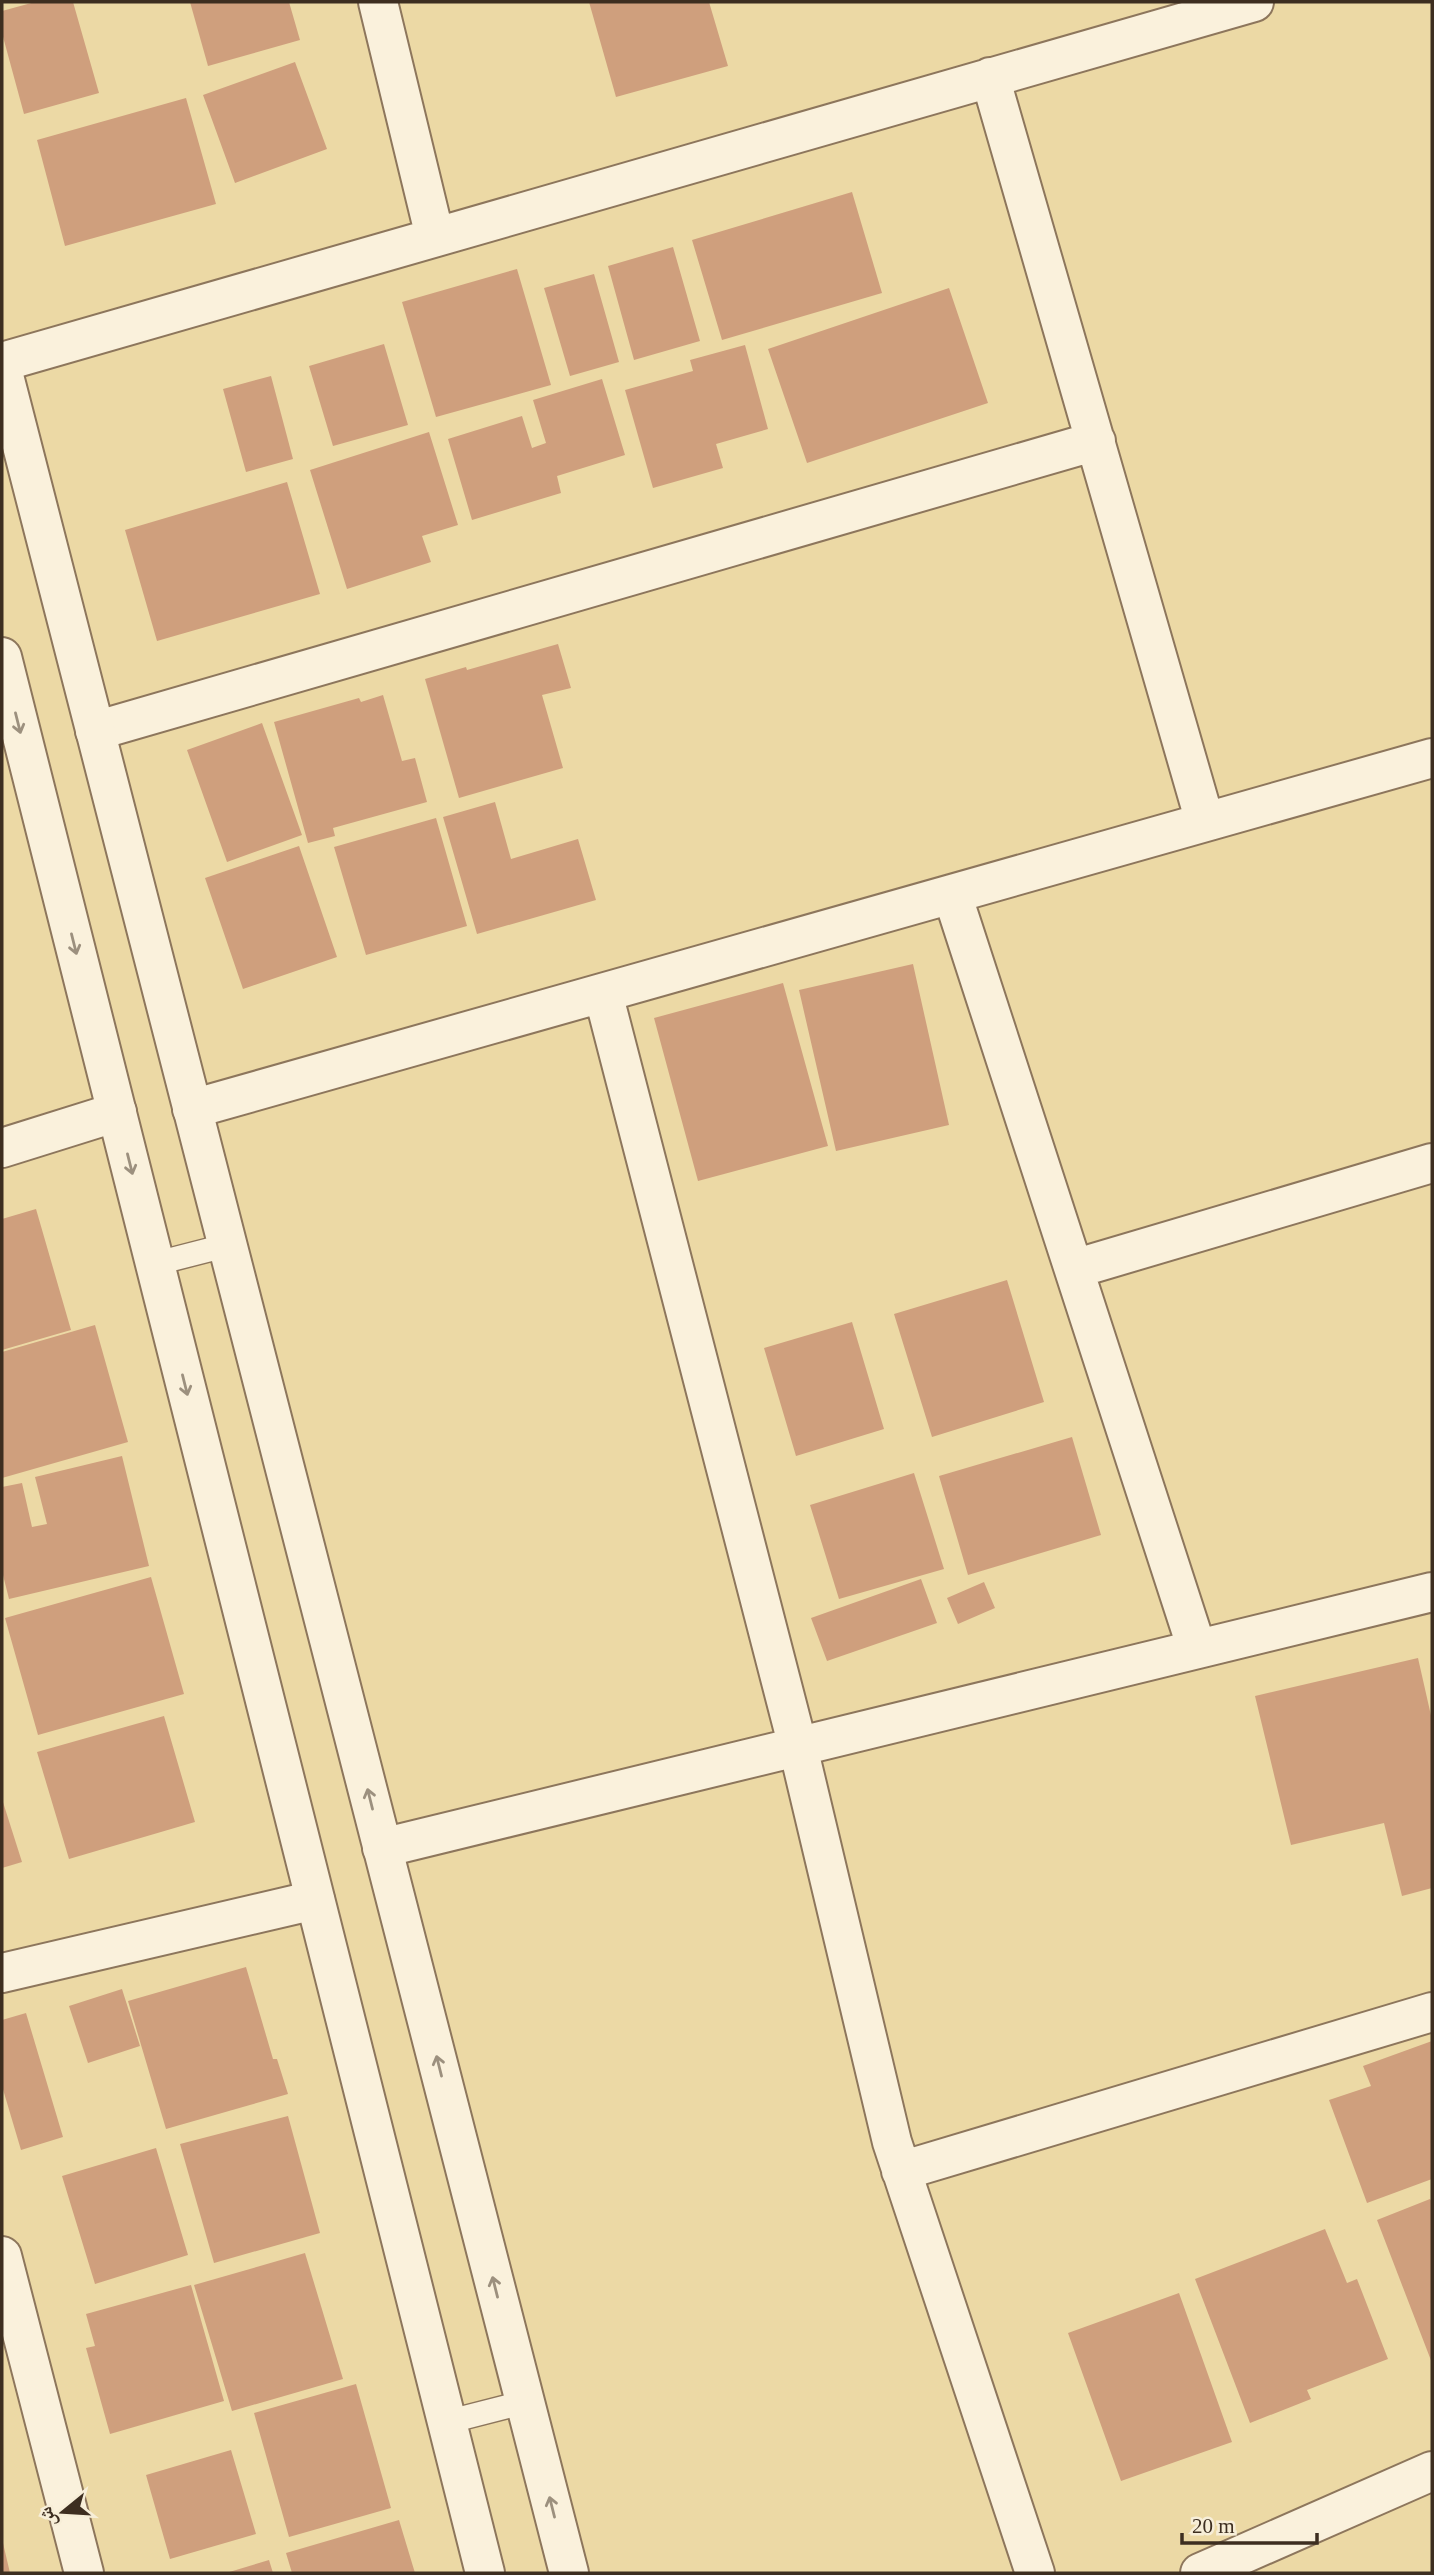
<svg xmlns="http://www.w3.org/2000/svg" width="1434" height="2575" viewBox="0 0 1434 2575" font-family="'Times New Roman','Noto Naskh Arabic',serif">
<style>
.sand{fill:#ecd9a5}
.building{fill:#cf9f7d}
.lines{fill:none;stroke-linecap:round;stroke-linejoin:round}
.service-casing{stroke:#8d765c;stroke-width:26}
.minor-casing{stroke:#8d765c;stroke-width:42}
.tertiary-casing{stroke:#8d765c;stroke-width:42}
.service{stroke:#faf1dc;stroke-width:23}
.minor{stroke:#faf1dc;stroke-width:38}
.tertiary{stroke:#faf1dc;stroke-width:38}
.oneway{stroke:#9c907e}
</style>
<rect width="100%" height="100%" fill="#f0e4c8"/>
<path class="sand" d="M2,2H1432V2573H2Z"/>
<path class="building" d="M35,2H73L99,93L24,114L2,33V11Z
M190,2H289L300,40L208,66Z
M589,2H709L728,66L616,97Z
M295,62L327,149L235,183L203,95Z
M186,98L216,204L65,246L37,140Z
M852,192L882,293L722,340L692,240Z
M673,247L700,341L634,360L608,266Z
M517,269L551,385L436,417L402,302Z
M594,274L619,362L570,376L544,288Z
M949,288L988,403L807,463L768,349Z
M384,344L408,425L333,446L309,366Z
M745,345L768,429L716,444L723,468L653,488L625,390L693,371L690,360Z
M271,376L293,459L246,472L223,389Z
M602,379L625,455L557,476L561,493L472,520L448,439L522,416L532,448L546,443L533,400Z
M429,432L458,525L422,536L431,562L347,589L310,470Z
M287,482L320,594L157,641L125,530Z
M558,644L571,688L542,695L563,768L459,798L425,679L466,667L467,670Z
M383,695L402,761L415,758L427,802L333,828L335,836L308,843L274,722L359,698L361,702Z
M262,723L302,835L227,862L187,750Z
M495,802L511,859L578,839L596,900L477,934L443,817Z
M436,818L467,926L366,955L334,847Z
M299,846L337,957L243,989L205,878Z
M913,964L949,1125L836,1151L799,990Z
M783,983L828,1146L698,1181L654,1018Z
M36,1209L71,1330L2,1350V1219Z
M1007,1280L1044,1402L932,1437L894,1314Z
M852,1322L884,1429L796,1456L764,1348Z
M95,1325L128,1442L2,1478V1352Z
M1072,1437L1101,1535L968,1575L939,1476Z
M122,1456L149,1566L9,1599L2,1571V1487L22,1483L32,1527L47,1524L35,1477Z
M914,1473L944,1569L839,1599L810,1505Z
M151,1577L184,1694L38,1735L5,1618Z
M921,1579L937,1623L827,1661L811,1618Z
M984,1582L995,1608L958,1624L947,1598Z
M1418,1658L1432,1720V1888L1402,1896L1384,1823L1291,1845L1255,1696Z
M164,1716L195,1822L69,1859L37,1752Z
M2,1799L22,1862L2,1868Z
M246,1967L273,2059H277L288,2094L166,2129L128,2001Z
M122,1989L140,2046L88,2063L69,2006Z
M26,2013L63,2137L21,2150L2,2086V2020Z
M1432,2041V2179L1367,2203L1329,2100L1371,2086L1363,2066Z
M288,2116L320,2233L214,2263L180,2144Z
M156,2148L188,2255L95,2284L62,2176Z
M1430,2199L1432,2202V2363L1377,2220Z
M1325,2229L1347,2283L1357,2279L1388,2359L1307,2390L1311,2399L1250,2423L1195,2279Z
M305,2253L343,2379L232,2411L194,2285Z
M191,2285L224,2401L110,2434L86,2348L95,2346L86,2314Z
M1179,2293L1232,2442L1121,2481L1068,2333Z
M356,2384L391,2508L289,2537L254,2413Z
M231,2450L256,2534L170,2559L146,2475Z
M399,2520L415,2573H292L286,2553Z
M3,2543L10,2573H2Z
M269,2560L273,2573H226Z"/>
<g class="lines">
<defs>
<path id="service" d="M154,1264L228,1245
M447,2422L525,2402"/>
<path id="minor" d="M378,2L435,237
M990,77L1205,822
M2,362L1254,2
M95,731L1096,441
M952,894L1197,1649
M603,993L798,1747L892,2142L1035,2573
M192,1109L1432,758
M2,1148L117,1112
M1074,1269L1432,1163
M382,1848L1432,1592
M2,1973L315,1900
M901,2171L1432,2012
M2,2256L84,2573
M1200,2573L1432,2471"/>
<path id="tertiary" d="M2,368L569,2573
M2,657L485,2573"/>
</defs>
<use href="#service" class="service-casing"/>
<use href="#minor" class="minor-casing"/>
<use href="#tertiary" class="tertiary-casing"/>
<use href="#service" class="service"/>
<use href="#minor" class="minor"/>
<use href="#tertiary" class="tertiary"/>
</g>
<defs><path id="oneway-shaft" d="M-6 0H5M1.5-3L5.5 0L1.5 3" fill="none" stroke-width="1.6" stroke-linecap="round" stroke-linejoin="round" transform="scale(1.75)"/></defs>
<g class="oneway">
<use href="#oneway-shaft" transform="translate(18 723) rotate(76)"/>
<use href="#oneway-shaft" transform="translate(74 944) rotate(76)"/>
<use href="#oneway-shaft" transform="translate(130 1164) rotate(76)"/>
<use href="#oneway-shaft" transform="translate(185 1385) rotate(76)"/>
<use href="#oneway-shaft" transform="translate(370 1799) rotate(-104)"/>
<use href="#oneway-shaft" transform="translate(439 2066) rotate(-104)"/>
<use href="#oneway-shaft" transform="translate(495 2287) rotate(-104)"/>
<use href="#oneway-shaft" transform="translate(552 2507) rotate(-104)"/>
</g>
<rect width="1434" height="2575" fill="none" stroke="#3d2e20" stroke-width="7"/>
<g transform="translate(63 2512) rotate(252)" stroke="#f7eed8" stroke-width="5" paint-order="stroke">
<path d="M0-5L12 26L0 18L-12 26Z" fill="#3d2e20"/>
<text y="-10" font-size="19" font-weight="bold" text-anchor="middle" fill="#3d2e20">ش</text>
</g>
<path d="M1182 2533v10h135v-10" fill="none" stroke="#3d2e20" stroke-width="3.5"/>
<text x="1192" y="2533" font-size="21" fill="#3d2e20" stroke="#f7eed8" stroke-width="5" paint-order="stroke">20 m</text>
</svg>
